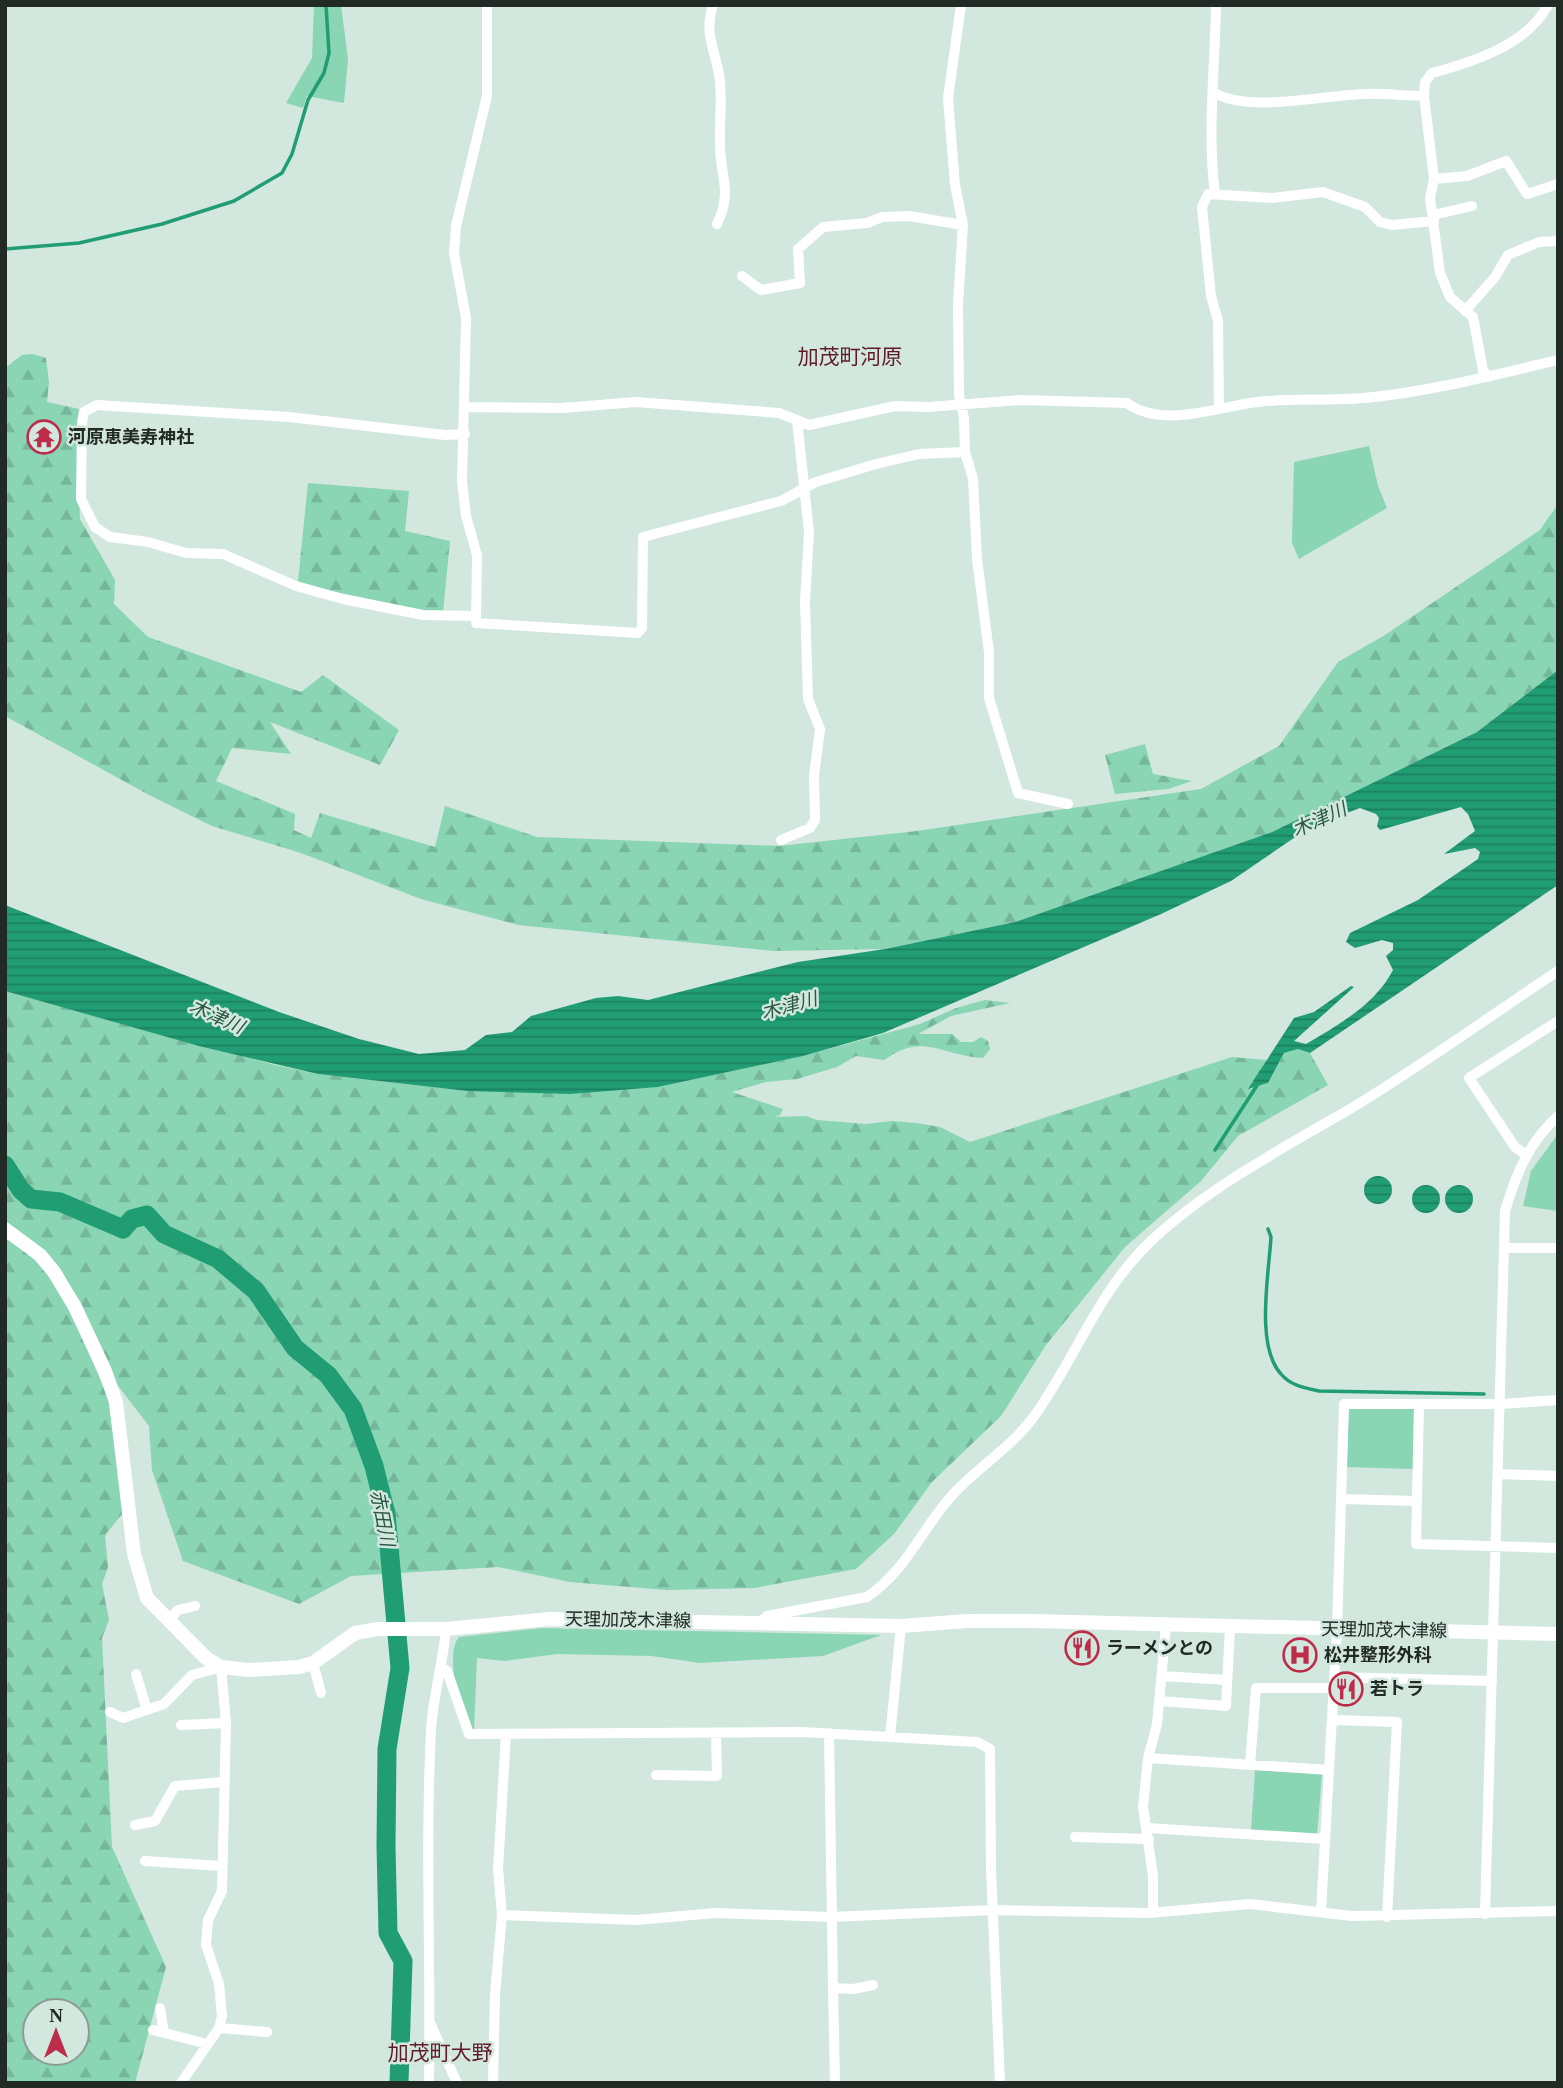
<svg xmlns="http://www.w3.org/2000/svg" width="1563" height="2088" viewBox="0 0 1563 2088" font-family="'Times New Roman','Noto Sans JP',serif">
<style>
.green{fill:#89d5b4}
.forest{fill:url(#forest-firs);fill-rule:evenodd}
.water{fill:url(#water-rules)}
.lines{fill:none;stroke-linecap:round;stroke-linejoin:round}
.stream{stroke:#219d74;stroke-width:3.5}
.river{stroke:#219d74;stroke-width:19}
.minor{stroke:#fff;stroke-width:10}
.major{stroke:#fff;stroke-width:14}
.labels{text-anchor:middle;stroke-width:5;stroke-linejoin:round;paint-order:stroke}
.poi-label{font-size:18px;font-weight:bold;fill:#222a26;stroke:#d2e7dd;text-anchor:start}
.street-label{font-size:18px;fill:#222a26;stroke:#d2e7dd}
.water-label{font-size:19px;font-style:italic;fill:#2a5845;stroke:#d2e7dd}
.quarter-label{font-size:21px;fill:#5f1a25;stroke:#d2e7dd}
</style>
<defs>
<pattern id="forest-firs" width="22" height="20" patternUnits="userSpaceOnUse" patternTransform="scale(1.75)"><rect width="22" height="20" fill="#89d5b4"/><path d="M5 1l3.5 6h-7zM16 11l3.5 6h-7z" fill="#76b79b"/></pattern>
<pattern id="water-rules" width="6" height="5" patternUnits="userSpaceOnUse" patternTransform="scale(1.75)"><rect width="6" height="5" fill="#219d74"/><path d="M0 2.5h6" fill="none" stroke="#1c805f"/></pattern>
</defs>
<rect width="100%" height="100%" fill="#d2e7dd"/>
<path class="green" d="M314,5H341L348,59L344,103L307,96L303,108L286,103L312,58Z
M1369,446L1378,486L1387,508L1299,559L1292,543L1294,462Z
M1558,1134V1211L1523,1206L1531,1171Z
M1349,1408H1414L1413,1469L1346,1467Z
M543,1628L881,1635L823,1656L700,1663L652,1656L557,1654L505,1661L477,1658L474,1731C460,1715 444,1654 459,1637Z
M1255,1770L1322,1774L1317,1836L1251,1831Z"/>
<path class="forest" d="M33,354L46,358L49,382L47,402L79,409L77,452L80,519L115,580L114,604L148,637L301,692L323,675L399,730L380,765L270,722L291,754L232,748L216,781L295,814L294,830L311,838L320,813L435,847L445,806L537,837L779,846L917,831L1201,789L1279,746L1338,662L1385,635L1540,530L1558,504V670L1477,732L1272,832L1015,922L885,949L774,951L518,925L421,899L301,853L212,826L151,796L5,716V368L22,355Z
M308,483L409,491L405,531L450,541L443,611H423L312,587L298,581Z
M1145,744L1153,774L1192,781L1168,789L1115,794L1105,755Z
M5,991L275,1065L318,1074L467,1091L658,1087L803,1056L920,1024L956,1008L985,1000L1010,1003L951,1016L918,1034H952L961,1042H973L981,1037L988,1041L990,1049L983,1058C939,1055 924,1032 884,1060L856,1056L837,1067L797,1079L766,1082L732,1092L783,1109L780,1115L774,1117L806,1116L817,1120L866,1124L892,1121L916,1123L940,1127L970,1142L1232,1057L1267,1060L1250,1089L1268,1083L1284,1053L1298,1049L1310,1053L1328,1085L1238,1136L1201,1181L1125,1247L1046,1345L1001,1416L932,1482L894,1534L856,1569L754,1588L666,1590L570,1582L498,1567L351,1576L299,1604L183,1561L152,1470L149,1426L109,1374L81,1303L58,1267L5,1223Z
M5,1238L26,1252L57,1281L108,1397L124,1512L105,1535L108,1567L102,1584L109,1620L102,1638L112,1847L166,1967L135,2083H5ZM35,2011H77V2053H35Z"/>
<path class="water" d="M1558,670V885L1310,1053L1298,1049L1284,1053L1268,1083L1248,1089L1294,1018L1314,1012L1351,986L1354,987L1294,1041L1306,1044C1338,1025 1375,1005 1393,970L1386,956L1393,950V943L1382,940L1355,948L1346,942L1350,933L1418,900L1478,859L1480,852L1475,848L1444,854L1475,831L1468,814L1461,807L1380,830L1377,826L1379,818L1376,814L1360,808L1310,827L1231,881L1161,914L883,1033L803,1056L658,1087L570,1094L467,1091L318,1074L199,1046L5,991V905L279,1012L359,1039L419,1054L465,1050L486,1035L512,1032L531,1016L596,998L618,996L648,1000L798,962L885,949L1015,922L1272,832L1477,732Z
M1364 1190a14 14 0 1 1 28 0a14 14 0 1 1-28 0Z
M1445 1199a14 14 0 1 1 28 0a14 14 0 1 1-28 0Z
M1412 1199a14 14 0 1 1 28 0a14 14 0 1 1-28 0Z"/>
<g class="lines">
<path class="stream" d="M5,249L79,243L162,224L234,201L282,173L292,154L308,100L324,73L329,53L326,5
M1215,1150L1258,1084
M1268,1229L1271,1237C1269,1273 1255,1346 1281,1374C1291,1386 1305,1388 1319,1391L1484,1394"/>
<path class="river" d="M5,1165L21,1190L31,1199L60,1202L123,1229L132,1219L147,1215L164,1234L218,1259L256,1291L295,1348L328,1375L353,1409L374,1466L386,1514L400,1668L387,1749L386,1846L388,1933L403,1961L399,2083"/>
<path class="minor" d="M487,5V96L456,226L454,253L466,318L462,481L466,516L477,555L476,623L638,633L642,628L643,537L781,501L816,482L876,464L919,454L965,452
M713,5C704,32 714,48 719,74C723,97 719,122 720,145C720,177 733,191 717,224
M961,5L948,98L955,185L963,225L958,304L959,396L964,418L965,452L973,479L977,559L989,652V698L1018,793L1068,804
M1215,93C1249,113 1325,95 1365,94C1384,93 1404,96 1424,96
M1434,179L1467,176L1506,161L1527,194L1558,184
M1215,194C1207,132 1215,68 1216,5
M1433,215L1472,206
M742,276L761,290L800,283L798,249L823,227L867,223L882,217L909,216L963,225
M1465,311L1495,277L1508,255L1539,242L1558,241
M1489,377L1483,370L1473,317L1450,297L1440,273L1430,198L1434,179L1424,96L1425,82L1432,73C1473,62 1527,45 1548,5
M466,407L562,408L636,402L779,413L809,425L895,406L928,407L1021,400L1127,403C1162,429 1217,407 1257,402C1292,398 1328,401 1364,398C1428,392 1495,375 1558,360
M1219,409L1218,321L1211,296L1202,207L1208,194L1272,198L1323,192L1365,207L1380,222L1392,225L1434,221
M465,434L445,435L289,417L97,405L84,412L82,422L81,499L95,527L110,537L148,542L186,553L223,554L296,586L343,599L423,615L475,616
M781,840L810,828L815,820L814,776L820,729L808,699L805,601L809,532L797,420
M1526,1155L1515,1147L1469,1078L1558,1021
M1505,1248H1558
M1419,1404L1416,1544L1558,1548
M1498,1474L1558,1476
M1341,1499L1417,1501
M168,1621L178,1610L195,1606
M760,1622L767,1616L867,1597C905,1571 920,1533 948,1500C974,1469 1011,1449 1035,1415C1077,1356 1097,1292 1152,1240C1210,1186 1287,1146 1355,1106C1424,1064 1490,1016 1558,971
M313,1663L321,1693
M443,1668L447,1671L469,1734L802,1732L977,1742L990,1749L991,1870L1000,2083
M136,1674L147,1710
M1162,1676L1227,1680
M1334,1677L1492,1681
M1160,1701L1226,1706L1230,1627
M110,1712L123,1718L164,1704L192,1675L221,1667L226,1723L222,1891L208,1920L206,1945L219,1984L222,2016L219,2028L181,2083
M1332,1720L1397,1722L1387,1917
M181,1725L226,1723
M829,1733L833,1988L853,1989L873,1985
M890,1737L901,1626
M1148,1758L1329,1770
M1250,1765L1256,1688H1333
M656,1775L717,1776L716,1733
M135,1825L155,1821L175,1786L223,1782
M1147,1828L1325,1839
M1075,1837L1149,1839
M145,1861L221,1866
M1321,1911L1337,1630L1344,1404H1501L1558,1400
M1153,1913V1876L1143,1807L1148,1758L1157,1724L1166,1626
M1485,1914L1505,1211C1516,1174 1529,1142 1558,1116
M502,1915L636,1920L715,1913L831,1917L993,1910L1150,1913L1250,1904L1352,1916L1558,1911
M833,1988L835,2083
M160,2008L164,2033
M431,2025L457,2083
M219,2028L267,2032
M153,2030L207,2044
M429,2083C431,1965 425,1847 431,1730C433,1696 443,1663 446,1629
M493,2083L495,1994L502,1915L498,1869L506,1734"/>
<path class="major" d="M5,1229L40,1255L54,1272L75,1307L105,1371L116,1402L134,1554L147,1598L206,1658L221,1667L249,1670L299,1667L313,1663L355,1633L378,1629H446L550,1619L901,1626L967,1621H1033L1558,1634"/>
</g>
<defs>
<symbol id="temple-ring" viewBox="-11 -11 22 22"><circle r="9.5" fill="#d2e7dd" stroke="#bd2c48" stroke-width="1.5"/><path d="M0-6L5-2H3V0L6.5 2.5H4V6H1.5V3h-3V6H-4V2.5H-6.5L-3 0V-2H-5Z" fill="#bd2c48"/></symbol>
<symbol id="restaurant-ring" viewBox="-11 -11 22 22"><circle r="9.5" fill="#d2e7dd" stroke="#bd2c48" stroke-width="1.5"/><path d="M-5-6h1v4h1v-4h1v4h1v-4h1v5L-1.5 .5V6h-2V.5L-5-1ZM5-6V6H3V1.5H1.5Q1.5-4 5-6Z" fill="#bd2c48"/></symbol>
<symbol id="hospital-ring" viewBox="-11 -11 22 22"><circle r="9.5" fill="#d2e7dd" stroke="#bd2c48" stroke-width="1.5"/><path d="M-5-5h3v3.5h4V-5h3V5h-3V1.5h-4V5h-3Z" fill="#bd2c48"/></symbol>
</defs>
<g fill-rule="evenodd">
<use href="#temple-ring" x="25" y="418" width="38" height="38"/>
<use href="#restaurant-ring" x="1063" y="1629" width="38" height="38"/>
<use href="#hospital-ring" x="1281" y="1636" width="38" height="38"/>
<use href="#restaurant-ring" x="1327" y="1670" width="38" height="38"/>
</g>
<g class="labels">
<g class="poi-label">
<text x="68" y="443">河原恵美寿神社</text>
<text x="1106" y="1654">ラーメンとの</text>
<text x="1324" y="1661">松井整形外科</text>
<text x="1370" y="1695">若トラ</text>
</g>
<g class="street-label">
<text transform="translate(628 1620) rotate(1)" y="6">天理加茂木津線</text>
<text transform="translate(1384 1630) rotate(1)" y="6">天理加茂木津線</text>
</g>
<g class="water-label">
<text transform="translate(1319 819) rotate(-24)" y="7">木津川</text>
<text transform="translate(789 1005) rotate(-15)" y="7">木津川</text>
<text transform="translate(217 1016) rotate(24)" y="7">木津川</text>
<text transform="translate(383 1518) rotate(79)" y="7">赤田川</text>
</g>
<g class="quarter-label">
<text x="850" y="364">加茂町河原</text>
<text x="440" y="2060">加茂町大野</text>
</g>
</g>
<rect width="1563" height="2088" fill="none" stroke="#222a26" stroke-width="14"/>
<g transform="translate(56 2032)"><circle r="33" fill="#d2e7dd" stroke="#8c9b94" stroke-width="2"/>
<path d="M0-5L12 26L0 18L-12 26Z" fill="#bd2c48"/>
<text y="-10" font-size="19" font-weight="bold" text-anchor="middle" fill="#222a26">N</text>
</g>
</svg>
